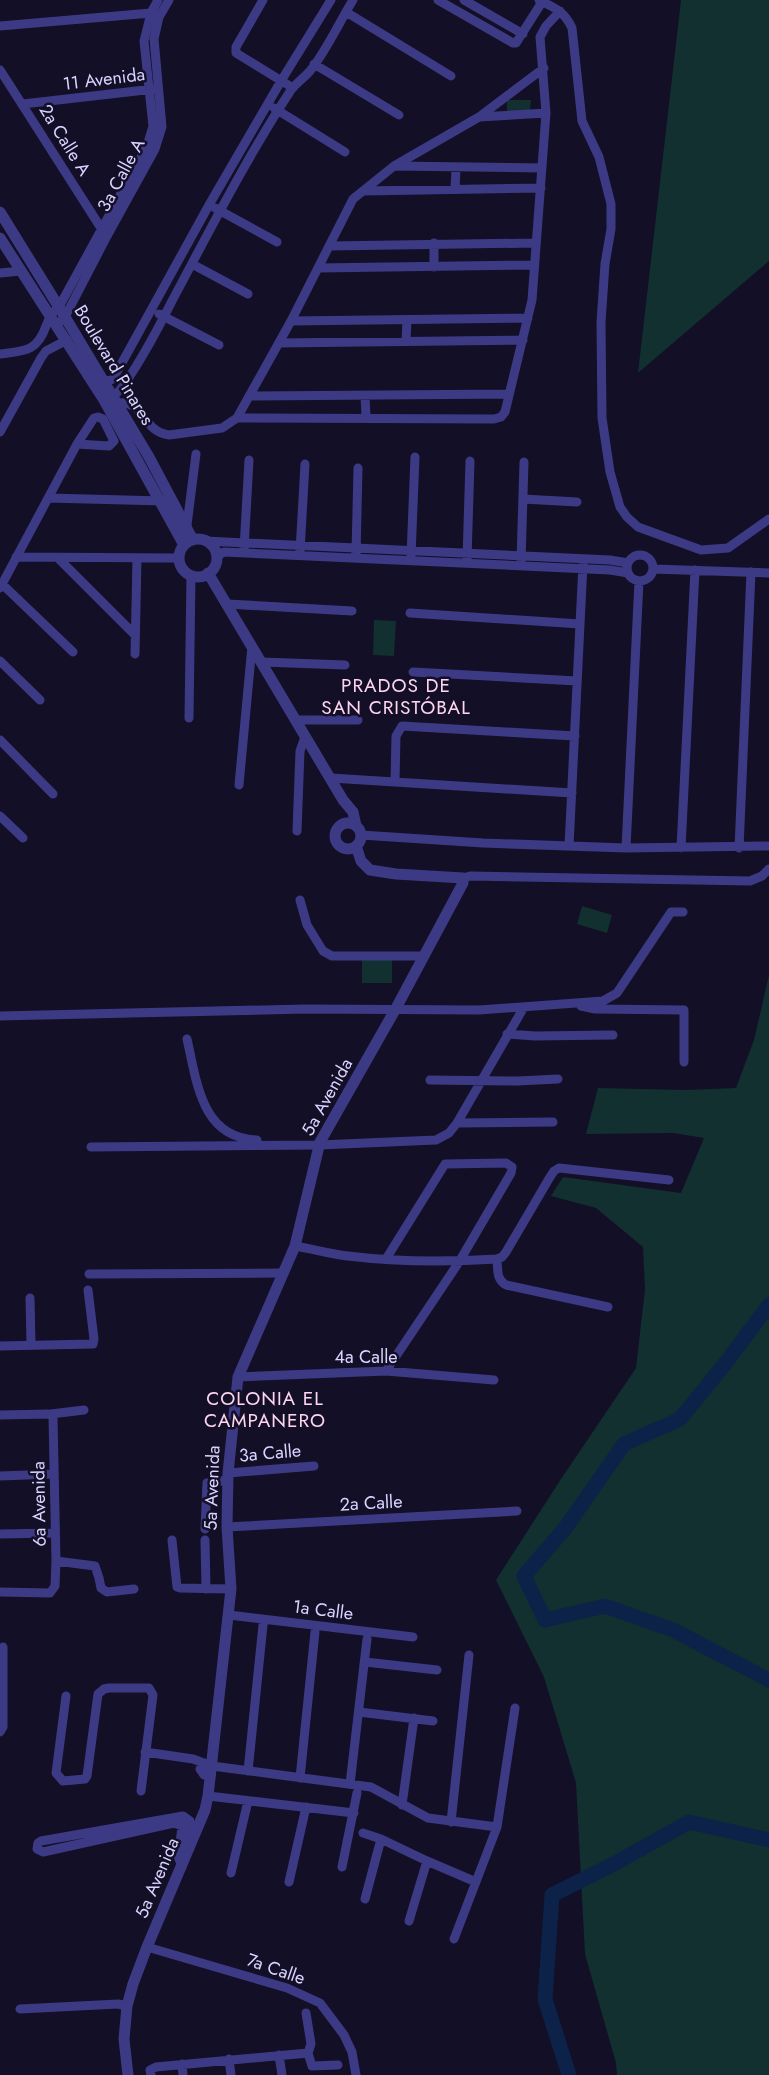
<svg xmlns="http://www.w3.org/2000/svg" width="769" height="2075" viewBox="0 0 769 2075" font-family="Jost,sans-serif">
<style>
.green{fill:#12302f}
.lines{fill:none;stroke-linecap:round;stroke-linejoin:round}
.river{stroke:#0c2248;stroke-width:15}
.minor{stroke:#3d3a85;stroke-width:9}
.tertiary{stroke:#3d3a85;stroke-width:11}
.labels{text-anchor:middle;stroke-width:5;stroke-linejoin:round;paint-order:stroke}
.street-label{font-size:18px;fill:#d9d4ff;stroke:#130f26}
.neighbourhood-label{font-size:19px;letter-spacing:1px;fill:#ffd6f0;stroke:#130f26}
</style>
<rect width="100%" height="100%" fill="#130f26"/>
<path class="green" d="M681,0H769V261L638,373Z
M507,100H531L530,111L507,112Z
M374,620L396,621L394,656L373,655Z
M582,906L612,915L607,933L577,924Z
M362,960H392V983H362Z
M769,975V2075H617L616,2063L585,1954L576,1783L544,1677L496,1580L561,1479L636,1368L645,1289L643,1247L596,1208L551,1196L563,1177L681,1193L704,1138L673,1133L586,1134L598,1088L686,1090L736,1088L754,1040Z"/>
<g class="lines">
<path class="river" d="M769,1305L724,1365L680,1419L624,1444L566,1527L524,1576L545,1620L605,1606L673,1630L769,1680
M569,2075L545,1999L552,1895L612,1865L689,1822L769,1840"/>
<path class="minor" d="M263,0L236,47V53L293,88
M438,0L513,43H516L542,2
M464,0L523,34
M539,0C555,8 564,11 572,28L582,121L599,157L611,204V229L605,264L601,322L602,418L610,472L620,507L627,517L638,527L701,550L728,548L769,519
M346,12L451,76
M0,26L151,13
M314,64L399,115
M0,70L101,228
M23,104L154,89
M274,108L345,152
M479,117L546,113
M395,166L542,168
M455,189L456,168
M363,191L541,188
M215,208L277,242
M434,243V267
M329,246L535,243
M192,264L248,294
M318,268L534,265
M0,273L21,271
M159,314L219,345
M61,321L65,317L107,236L155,149L162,127L154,39L159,17L169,0
M291,321L528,318
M406,341L407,320
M279,343L523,340
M0,354C24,351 37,352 46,326C50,317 51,313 59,307L147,146L153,126L144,41L151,13L158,0
M99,384L113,379L209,205L281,81L331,0
M249,396L509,394
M365,396L366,417
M109,399C124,395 163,319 172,301C210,230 247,157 291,90C296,83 304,78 310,71C325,53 340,21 353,0
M113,407L116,403C145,399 142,432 169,435L222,428L237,418L291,321L353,199L394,166L479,117L544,68
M237,418L494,419L501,417L505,412L532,300L546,113L540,37L546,26L560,11
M0,432L41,358L46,351L67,340
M48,498L164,501
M523,499L577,502
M187,525L196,454
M205,541L610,560L628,563
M244,549L249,460
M300,551L305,464
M356,554L358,468
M627 568a13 13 0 1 1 26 0a13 13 0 1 1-26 0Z
M217,556L224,552L610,570L628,573
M411,556L415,457
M16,557L179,558
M58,558L135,635
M467,559L470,461
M521,561L524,462
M653,569L769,573
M2,584L73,652
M0,588L77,444L94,418L98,417L103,419L114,441L109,446L77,444
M227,604L352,611
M410,613L580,624
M135,654L137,558
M0,661L40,700
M262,662L345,665
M413,672L577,681
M189,718L191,575
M296,720H358
M0,740L53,794
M331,778L572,793
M395,782L396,736L402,726L575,736
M239,785L252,646
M0,816L23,838
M297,831L300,751L305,737
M361,835L483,843L626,848L769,846
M569,846L583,564
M626,848L639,581
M681,848L695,570
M739,848L751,572
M463,878L470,876L750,881L762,876L769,869
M300,900L307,925L323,951L332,956H424
M581,1006L595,1009L684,1010V1062
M0,1016L305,1009L479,1010L603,1001L617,993L671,912H683
M507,1034L535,1036L613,1035
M187,1039C197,1082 201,1138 257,1140
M430,1080L518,1081L558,1079
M457,1123L553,1122
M91,1147L319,1145L436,1140L449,1133L457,1123L524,1007
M295,1246C313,1249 330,1254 348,1256C397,1262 448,1262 497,1259L502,1257L506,1252L550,1177L554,1171L559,1168L669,1180
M386,1259L445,1164L506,1163L512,1167L511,1173L459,1262L386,1371
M497,1259C498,1270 496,1279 506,1285L608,1307
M89,1274L284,1273
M30,1298L31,1344
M0,1346L93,1344L94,1339L88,1290
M238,1377L386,1371L494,1380
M51,1414L84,1410
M0,1415L49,1414L53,1417L56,1561L55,1586L50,1593L0,1592
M228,1473L314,1466
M0,1476L54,1474
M227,1527L517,1511
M205,1529L207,1483L228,1480
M0,1534L55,1533
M172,1540L177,1587L180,1588L231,1589
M205,1540L206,1589
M56,1561L95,1566L99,1578L101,1588L107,1592L134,1589
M229,1615L413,1637
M365,1662L437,1670
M66,1696L56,1773L63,1781L85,1779L87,1776L98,1694L104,1689L109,1688H149L153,1695L141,1791
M359,1712L433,1721
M0,1732L3,1727V1647
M145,1752L193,1759L212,1766L371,1787L428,1818L497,1827
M203,1763L200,1769L204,1775L211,1776
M248,1771L263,1625
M300,1778L315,1632
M350,1784L367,1639
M208,1796L354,1813
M402,1805L414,1718
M183,1816L190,1821C189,1837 182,1851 182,1867L178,1856L182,1828V1826L174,1823L43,1852L37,1849L38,1843L41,1841Z
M451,1822L469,1655
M363,1833L381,1839L427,1861L476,1882
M342,1867L357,1793
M231,1873L248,1801
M289,1882L306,1807
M365,1899L381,1839
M409,1921L427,1861
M454,1939L497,1827L515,1708
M147,1947L287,1988L320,2003L344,2035L352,2052L356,2075
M20,2009L118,2004L127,2006
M306,2013L311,2044L308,2053L312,2066L338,2065
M279,2055L282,2075
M229,2059L231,2075
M182,2064L183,2075
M151,2075L150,2070L156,2067L308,2053"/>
<path class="tertiary" d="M0,212L65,317L149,457L193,540
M0,238L104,400L184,545
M179 558a19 19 0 1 1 38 0a19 19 0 1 1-38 0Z
M208,573L343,800L353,812L356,826
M335 836a13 13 0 1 1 26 0a13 13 0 1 1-26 0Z
M128,2075L124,2039L127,2006L133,1984L147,1947L205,1810L208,1796L231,1589L227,1527L228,1473L238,1377L295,1246L320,1142L395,1010L463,883V878L396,874L370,870L361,861L356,846"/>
</g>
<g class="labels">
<g class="street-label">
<text transform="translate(104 79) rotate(-7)" y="6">11 Avenida</text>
<text transform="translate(65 140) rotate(58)" y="6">2a Calle A</text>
<text transform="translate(121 175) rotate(-62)" y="6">3a Calle A</text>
<text transform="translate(114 365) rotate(59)" y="6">Boulevard Pinares</text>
<text transform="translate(327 1097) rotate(-61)" y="6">5a Avenida</text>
<text x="366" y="1363">4a Calle</text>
<text transform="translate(270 1453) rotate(-5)" y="6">3a Calle</text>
<text transform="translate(212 1488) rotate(-88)" y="6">5a Avenida</text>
<text transform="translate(371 1503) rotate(-3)" y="6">2a Calle</text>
<text transform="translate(39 1504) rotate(-91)" y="6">6a Avenida</text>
<text transform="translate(323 1610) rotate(7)" y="6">1a Calle</text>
<text transform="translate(157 1878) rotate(-67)" y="6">5a Avenida</text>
<text transform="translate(276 1969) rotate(19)" y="6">7a Calle</text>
</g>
<g class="neighbourhood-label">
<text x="396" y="692">PRADOS DE<tspan x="396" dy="22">SAN CRISTÓBAL</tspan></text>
<text x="265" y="1405">COLONIA EL<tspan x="265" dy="22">CAMPANERO</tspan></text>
</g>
</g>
</svg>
